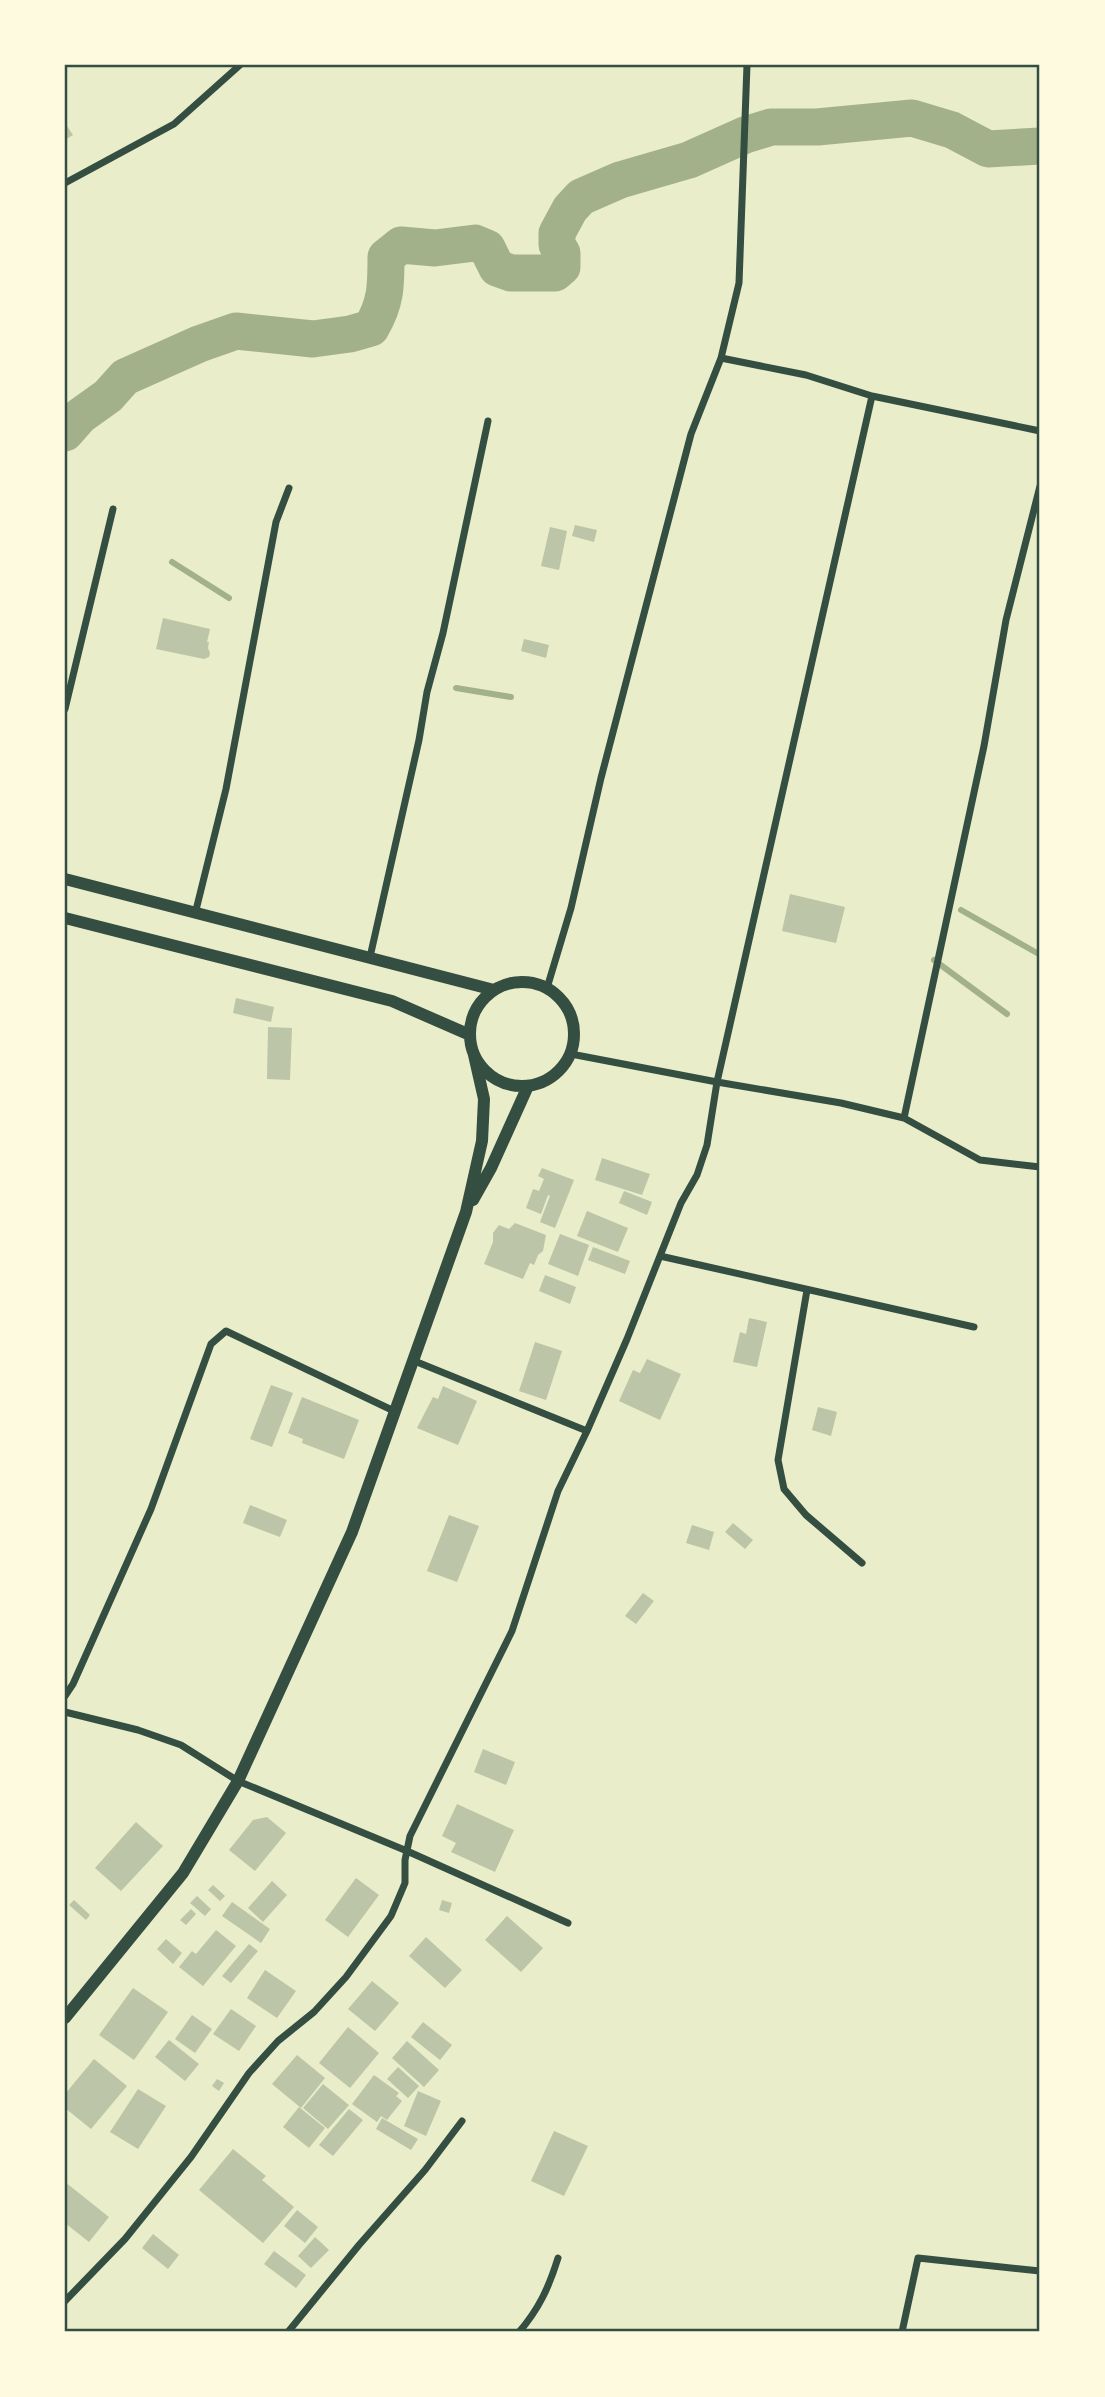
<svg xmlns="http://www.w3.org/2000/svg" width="1105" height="2397" viewBox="0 0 1105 2397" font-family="'Fira Sans',sans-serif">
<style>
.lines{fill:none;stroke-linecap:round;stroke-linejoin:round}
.stream{stroke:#a3b18a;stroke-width:6}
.river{stroke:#a3b18a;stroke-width:37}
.building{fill:#bcc5a7}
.minor{stroke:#344e41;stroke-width:7}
.tertiary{stroke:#344e41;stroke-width:12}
.neatline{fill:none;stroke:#344e41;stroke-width:2.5}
</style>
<rect width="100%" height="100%" fill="#e9edc9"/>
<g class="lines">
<path class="stream" d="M172,562L229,598
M456,688L511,697
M961,910L1037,953
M934,960L1007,1014"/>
<path class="river" d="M65,433L80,416L108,396L125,377L199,344L236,331L313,339L350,334L371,328C386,303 386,286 386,257L401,245L435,248L475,243L487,248L497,268L511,273H555L562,267V253L557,245V233L570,209L581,197L620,180L689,160L745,135L771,127H817L912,118L952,130L988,149L1040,146"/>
</g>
<path class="building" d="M65,123L73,135L65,140Z
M575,525L597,530L594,542L572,536Z
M550,527L567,531L559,570L541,566Z
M163,618L210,629L207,642H209L208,648L210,653L209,657L204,659L156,649Z
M524,639L549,645L546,658L521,651Z
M790,894L845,907L836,943L782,931Z
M236,998L274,1007L271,1022L233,1013Z
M268,1027L292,1028L290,1080L267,1079Z
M602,1158L650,1174L642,1195L595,1180Z
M542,1168L574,1180L555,1228L540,1222L550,1196L548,1195L541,1214L526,1208L533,1189L539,1191L544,1179L538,1176Z
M624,1191L652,1202L647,1215L619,1203Z
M587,1211L628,1228L618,1252L577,1236Z
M515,1223L546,1235L543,1251L538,1255L534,1265L530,1263L523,1279L484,1264L493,1242V1233L499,1225L509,1229Z
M560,1234L589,1245L578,1276L548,1264Z
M593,1247L630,1261L625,1274L588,1260Z
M545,1275L576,1287L570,1304L539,1291Z
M749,1318L767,1322L757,1367L733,1362L740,1332L746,1334Z
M535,1342L562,1351L546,1400L519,1391Z
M647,1359L681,1374L660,1420L619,1401L633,1370L640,1373Z
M271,1385L293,1393L272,1447L250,1439Z
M443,1386L477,1401L458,1445L417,1428L433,1397L438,1399Z
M302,1397L359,1420L344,1459L302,1443L303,1439L288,1433Z
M818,1407L837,1412L831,1436L812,1430Z
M250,1505L287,1520L280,1537L243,1523Z
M449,1515L479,1526L457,1582L427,1571Z
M733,1523L753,1540L745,1549L725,1532Z
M692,1525L714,1532L709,1550L686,1543Z
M643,1593L654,1601L636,1624L625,1616Z
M483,1749L515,1762L506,1785L474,1772Z
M457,1804L514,1830L495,1872L451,1852L456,1843L442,1836Z
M267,1817L286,1833L255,1871L229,1850L253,1820Z
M136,1822L163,1846L121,1891L95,1868Z
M356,1878L379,1895L348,1937L325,1920Z
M272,1881L287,1895L263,1922L248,1908Z
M213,1885L225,1896L220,1901L208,1890Z
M197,1896L211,1909L205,1916L190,1903Z
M74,1900L90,1915L86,1920L69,1905Z
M442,1900L452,1903L449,1913L439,1910Z
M232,1902L270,1929L261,1943L222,1916Z
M191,1909L196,1914L186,1925L180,1920Z
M507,1916L543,1948L521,1972L485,1940Z
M216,1930L236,1946L203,1986L179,1967L192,1951L196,1954Z
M426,1937L462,1970L445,1988L409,1956Z
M166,1939L182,1953L173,1964L157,1949Z
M249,1944L258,1951L231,1983L222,1976Z
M265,1970L296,1991L277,2018L247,1998Z
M372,1981L399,2003L375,2031L348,2009Z
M133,1988L168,2012L134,2060L99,2035Z
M231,2009L256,2026L239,2051L213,2034Z
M192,2015L212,2029L195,2053L175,2039Z
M423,2022L452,2045L440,2060L411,2037Z
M348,2027L379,2053L350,2088L319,2063Z
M169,2040L199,2064L185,2081L155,2057Z
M407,2041L439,2070L424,2087L392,2058Z
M297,2055L325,2078L301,2108L272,2084Z
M94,2059L127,2086L91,2129L65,2108V2094Z
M398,2067L419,2086L408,2098L387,2079Z
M374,2075L399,2093L396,2096L402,2101L387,2120L381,2116L377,2122L352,2104Z
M217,2079L224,2083L219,2091L212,2086Z
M323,2084L349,2105L328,2129L303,2108Z
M138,2089L166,2106L138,2149L110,2132Z
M418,2091L441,2101L426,2136L404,2126Z
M299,2107L325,2128L309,2148L283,2127Z
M349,2109L363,2120L333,2156L319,2145Z
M382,2118L418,2139L411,2150L376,2129Z
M554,2131L588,2146L564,2196L531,2181Z
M233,2149L266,2176L262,2180L294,2207L263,2243L199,2190Z
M65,2182L109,2217L89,2242L65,2223Z
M297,2210L318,2227L305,2243L284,2226Z
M153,2234L179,2255L168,2269L142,2248Z
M315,2237L329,2250L311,2268L298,2256Z
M274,2251L306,2275L296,2288L264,2264Z"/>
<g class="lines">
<path class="minor" d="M65,183L174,124L240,65
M721,358L806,375L872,396L1040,431
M65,709L113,509
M195,914L226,789L276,522L289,488
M370,957L419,740L427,692L443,633L488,421
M547,988L571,908L601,778L691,434L721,358L739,283L747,65
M571,1054L717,1082L841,1103L904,1118L980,1160L1040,1167
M904,1118L984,746L1006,620L1040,486
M660,1256L974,1327
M807,1290L778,1460L784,1489L806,1515L862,1563
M412,1360L587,1431
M65,1696L73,1684L151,1509L211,1344L226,1331L394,1411
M65,1712L138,1730L181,1745L238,1781L407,1851L568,1923
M65,2301L125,2239L191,2157L249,2073L278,2041L314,2012L346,1977L391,1916L405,1883V1860L410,1836L512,1631L558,1491L587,1431L627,1339L681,1203L697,1175L707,1145L717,1082L872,396
M288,2332L359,2245L425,2170L462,2121
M519,2332C539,2309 549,2287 558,2258
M902,2332L918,2258L1040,2271"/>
<path class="tertiary" d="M65,879L494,990
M65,918L392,1001L470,1035
M470 1034a52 52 0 1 1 104 0a52 52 0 1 1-104 0Z
M473,1200L491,1168L528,1086
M65,2018L183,1873L238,1781L352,1532L466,1212L482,1141L484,1099L474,1055"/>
</g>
<rect width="1105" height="2397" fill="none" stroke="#fefae0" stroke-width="133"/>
<rect x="66" y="66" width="972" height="2264" class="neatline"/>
</svg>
